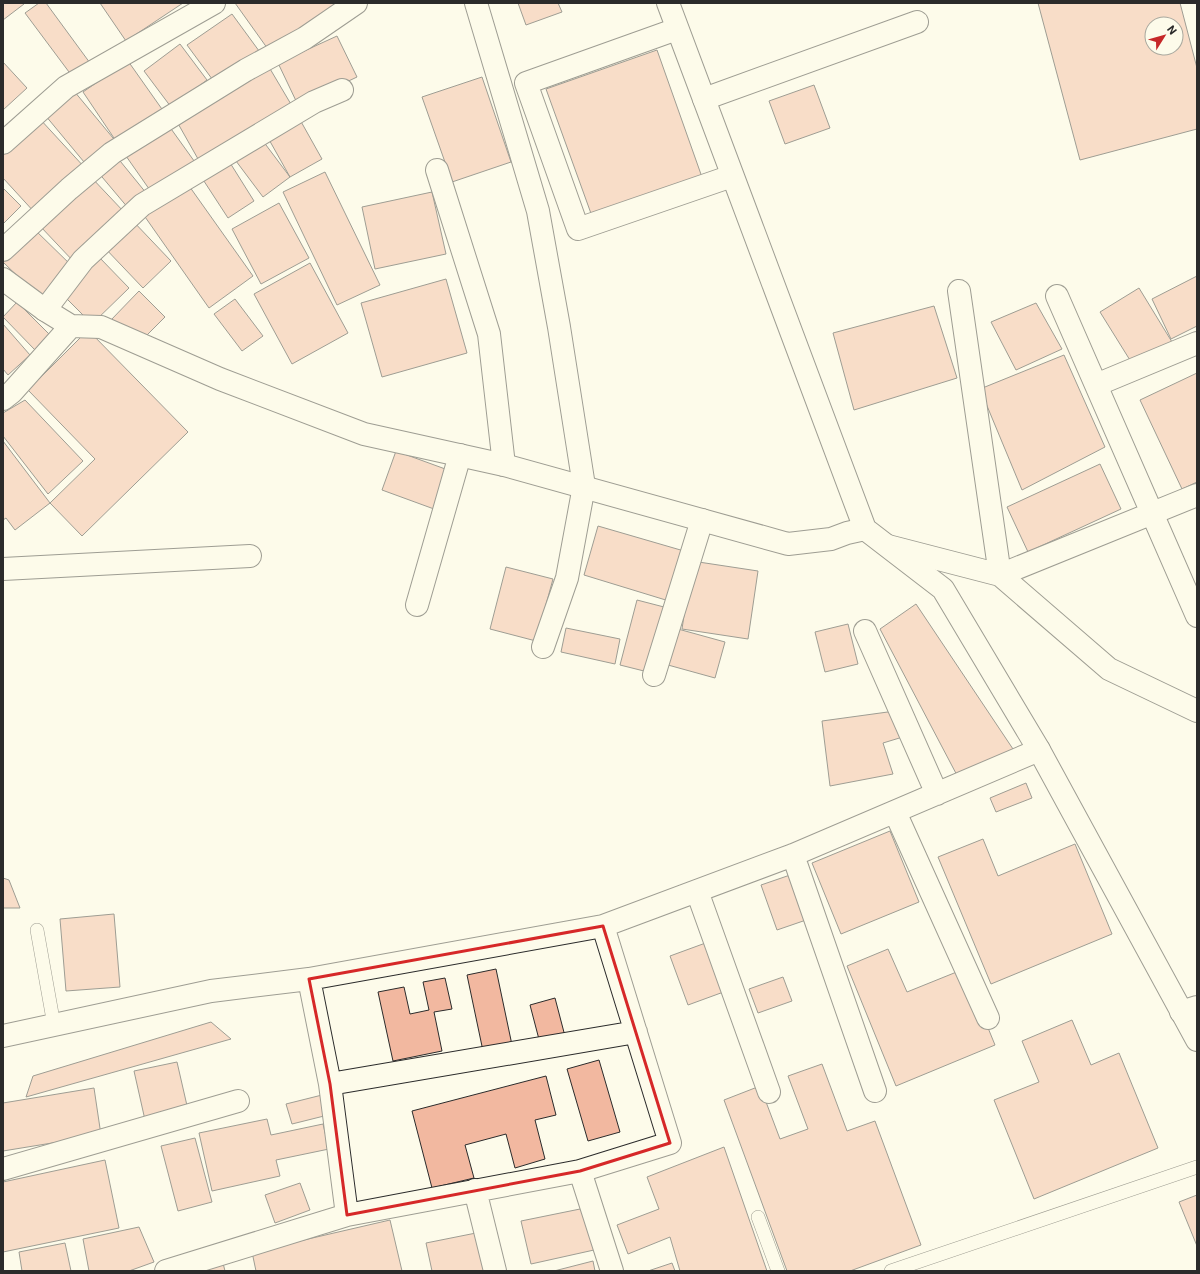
<svg xmlns="http://www.w3.org/2000/svg" width="1200" height="1274" viewBox="0 0 1200 1274" font-family="Roboto,sans-serif">
<style>
.building{fill:#f2b8a0;stroke:#2b2b2b;fill-rule:evenodd}
.lines{fill:none;stroke-linecap:round;stroke-linejoin:round}
.lane-casing{stroke:#2b2b2b;stroke-width:14}
.street-casing{stroke:#2b2b2b;stroke-width:24}
.secondary-casing{stroke:#2b2b2b;stroke-width:24}
.lane{stroke:#fdfbea;stroke-width:13}
.street{stroke:#fdfbea;stroke-width:22}
.secondary{stroke:#fdfbea;stroke-width:22}
.marked{fill:none;stroke:#d62828;stroke-width:3;stroke-linejoin:round}
</style>
<rect width="100%" height="100%" fill="#fdfbea"/>
<path class="building" d="M3,3H23L24,4L3,20Z
M39,3H46L90,63L72,76L25,13Z
M100,3H183L126,41Z
M235,3H339L270,52Z
M518,3H558L562,12L526,25Z
M1038,3H1180L1197,68V129L1080,160ZM1152,24H1176V48H1152Z
M232,14L262,55L218,87L187,45Z
M337,36L357,77L298,105L278,63Z
M180,44L207,80L171,107L144,71Z
M657,50L703,180L593,219L546,89Z
M128,61L164,112L118,144L83,92Z
M3,62L27,88L3,110Z
M266,62L295,111L202,166L176,120Z
M482,77L511,162L452,182L422,97Z
M814,85L830,128L785,144L769,101Z
M74,91L118,144L89,168L45,115Z
M39,118L86,169L36,214L3,178V151Z
M299,118L322,159L290,177L267,136Z
M169,126L197,165L154,196L126,156Z
M260,137L290,177L263,197L233,157Z
M116,156L147,194L129,209L97,171Z
M227,158L254,201L228,218L200,175Z
M325,172L380,285L337,305L283,192Z
M90,176L125,213L75,263L40,226Z
M187,183L253,276L209,308L143,214Z
M3,188L21,206L3,224Z
M432,192L446,254L375,269L362,207Z
M279,203L309,258L261,284L232,229Z
M131,219L171,261L143,288L103,246Z
M33,228L74,268L43,301L3,262V258Z
M98,256L129,288L92,324L60,292Z
M310,263L348,333L292,364L254,294Z
M1197,276V326L1171,339L1152,299Z
M446,279L467,353L382,377L361,303Z
M1139,288L1172,342L1133,365L1100,312Z
M139,291L165,317L146,336L110,321Z
M235,299L263,336L242,351L214,314Z
M17,302L50,335L35,350L3,317Z
M1036,303L1062,349L1016,370L991,322Z
M934,306L957,378L854,410L833,333Z
M3,324L30,355L8,375L3,369Z
M88,330L188,432L82,536L50,503L95,459L28,390Z
M1064,355L1105,447L1022,490L980,389Z
M1197,373V482L1182,489L1140,400Z
M25,400L83,461L48,494L3,436V413Z
M3,441L50,503L15,530L6,518L3,520Z
M396,451L448,470L434,509L382,490Z
M1100,464L1121,509L1028,552L1007,507Z
M598,526L684,551L669,601L584,575Z
M692,561L758,571L748,639L682,629Z
M506,567L553,579L536,641L490,629Z
M637,600L664,607L648,672L620,665Z
M916,604L1015,752L960,781L880,629Z
M848,624L858,664L825,672L815,632Z
M566,628L620,639L615,664L561,652Z
M678,629L725,642L715,678L668,665Z
M895,711L906,736L883,743L893,774L830,786L822,721Z
M1026,783L1032,798L996,812L990,798Z
M890,831L919,902L841,934L812,863Z
M983,839L998,876L1075,844L1112,934L991,984L938,857Z
M793,874L809,919L777,930L761,885Z
M3,878L9,880L20,908H3Z
M114,914L120,987L66,991L60,919Z
M711,941L729,990L688,1005L670,956Z
M888,949L907,992L964,969L995,1045L896,1086L847,966Z
M496,969L512,1045L483,1051L467,975Z
M783,977L792,1001L758,1013L749,989Z
M445,978L452,1009L434,1012L442,1051L393,1061L378,992L404,987L410,1014L429,1010L423,982Z
M555,998L566,1040L541,1047L530,1005Z
M1072,1020L1091,1065L1119,1053L1158,1148L1034,1199L994,1100L1039,1082L1022,1041Z
M211,1022L231,1039L26,1097L33,1076Z
M599,1060L620,1132L588,1141L567,1069Z
M177,1062L188,1110L145,1120L134,1071Z
M822,1064L847,1131L875,1121L921,1245L850,1271H787L724,1100L760,1086L780,1139L808,1129L788,1076Z
M546,1076L556,1115L535,1120L545,1159L515,1168L506,1134L465,1145L474,1178L432,1188L412,1111Z
M94,1088L101,1135L3,1151V1103Z
M326,1094L332,1114L292,1124L286,1104Z
M267,1119L271,1135L323,1124L329,1149L276,1160L280,1176L212,1191L199,1133Z
M195,1138L212,1202L178,1211L161,1146Z
M724,1147L767,1271H680L670,1237L628,1254L617,1225L659,1209L647,1177Z
M105,1160L119,1228L3,1252V1182Z
M300,1183L310,1210L275,1223L265,1195Z
M1197,1195V1246L1179,1202Z
M585,1208L594,1250L531,1264L521,1221Z
M390,1220L402,1271H256L252,1252Z
M139,1227L154,1262L129,1271H89L83,1239Z
M476,1233L485,1271H432L426,1243Z
M65,1243L71,1271H22L19,1252Z
M222,1259L225,1271H187Z
M593,1261L595,1271H554Z
M672,1263L675,1271H648Z"/>
<g class="lines">
<defs>
<path id="lane" d="M37,930L54,1025
M758,1217L778,1271
M891,1271L1197,1167"/>
<path id="street" d="M476,3L538,211L559,327L584,486L567,578L543,647
M677,29L526,83L578,229L732,176
M704,99L917,22
M3,143L66,87L214,3
M437,170L489,334L504,465
M3,250L69,189L112,153L246,70L305,38L356,3
M959,291L1000,575L1197,495
M1057,296L1197,616
M45,310L83,260L142,205L314,102L342,90
M1096,385L1197,343
M888,546L1000,575L1109,669L1197,711
M3,569L250,556
M417,605L460,455
M865,631L937,794
M654,675L702,520
M895,812L988,1018
M793,855L875,1091
M697,891L769,1092
M309,979L330,1084L347,1215L580,1171L670,1143L603,926
M1181,1012L1197,1007
M3,1036L211,991L309,979L603,926L793,855L1039,750
M330,1084L636,1032
M3,1169L238,1101
M580,1171L612,1271
M475,1190L495,1271
M166,1271L347,1215"/>
<path id="secondary" d="M668,3L865,529L943,589L1039,750L1197,1040
M3,279L45,310L71,326L101,327L220,379L364,434L504,465L788,544L831,539L847,533L865,529
M3,399L12,392L71,326"/>
</defs>
<use href="#lane" class="lane-casing"/>
<use href="#street" class="street-casing"/>
<use href="#secondary" class="secondary-casing"/>
<use href="#lane" class="lane"/>
<use href="#street" class="street"/>
<use href="#secondary" class="secondary"/>
</g>
<path d="M0 0H1200V1274H0ZM603,926L670,1143L580,1171L347,1215L330,1084L309,979Z" fill="#fdfbea" fill-opacity=".55" fill-rule="evenodd"/>
<path class="marked" d="M603,926L670,1143L580,1171L347,1215L330,1084L309,979Z"/>
<rect width="1200" height="1274" fill="none" stroke="#2b2b2b" stroke-width="8"/>
<g transform="translate(1164 36) rotate(53)"><circle r="19" fill="#fdfbea" stroke="#a9a89e"/>
<path d="M0-3L7 15L0 10L-7 15Z" fill="#c62828"/>
<text y="-6" font-size="11" font-weight="bold" text-anchor="middle" fill="#2b2b2b">N</text>
</g>
</svg>
